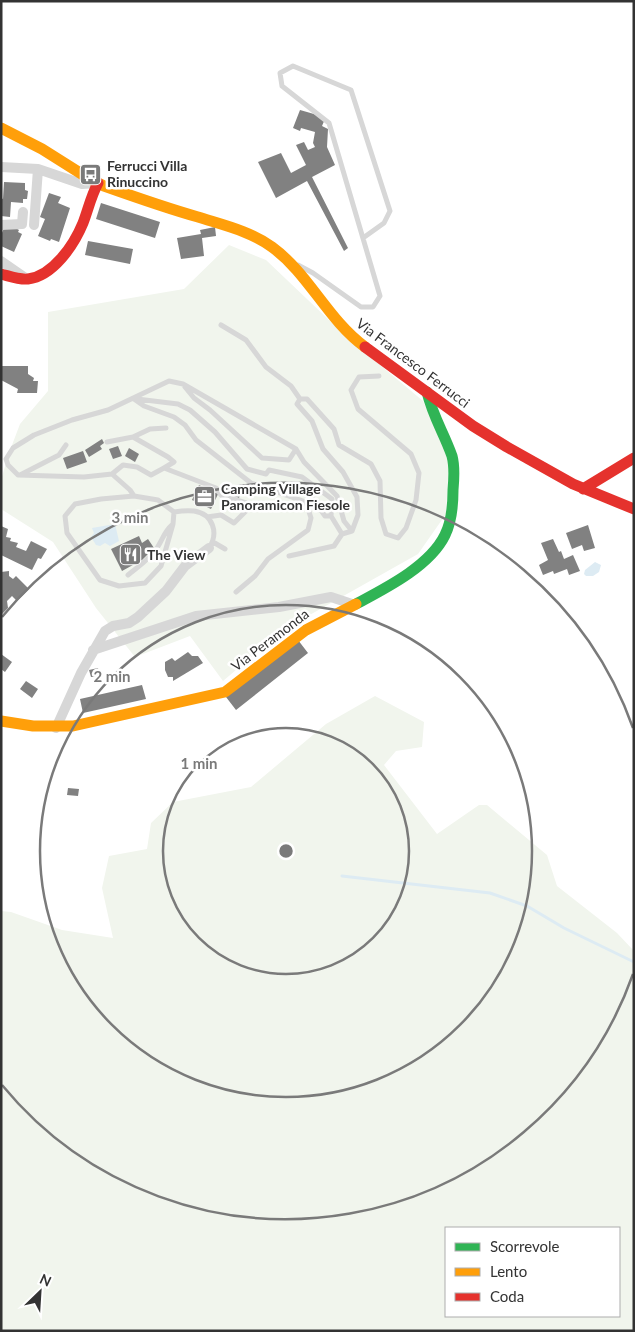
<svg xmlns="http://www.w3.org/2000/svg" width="635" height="1332" viewBox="0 0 635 1332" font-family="Lato,sans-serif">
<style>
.green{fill:#f1f5ed;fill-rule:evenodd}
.water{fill:#ddebf3}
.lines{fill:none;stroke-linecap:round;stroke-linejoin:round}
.stream{stroke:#ddebf3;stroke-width:3}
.building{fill:#818181}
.lane{stroke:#d7d7d7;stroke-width:5}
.street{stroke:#d7d7d7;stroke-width:10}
.fast{stroke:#30b455;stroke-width:11}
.slow{stroke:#ff9f0a;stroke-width:11}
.jam{stroke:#e5322d;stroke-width:11}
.ring{fill:none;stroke:#7a7a7a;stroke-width:2.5}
.labels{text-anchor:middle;stroke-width:5;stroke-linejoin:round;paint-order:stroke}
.poi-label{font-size:14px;font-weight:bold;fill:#333;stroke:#fff;text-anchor:start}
.street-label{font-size:14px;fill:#333;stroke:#fff}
.centre{fill:#7a7a7a;stroke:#fff;stroke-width:2.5}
.ring-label{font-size:15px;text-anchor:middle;font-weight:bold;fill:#7a7a7a;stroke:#fff;stroke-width:5;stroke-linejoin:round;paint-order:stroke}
</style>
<rect width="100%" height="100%" fill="#fff"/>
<path class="green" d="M229,245L266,260L349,339L423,401L449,459L446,514L418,554L283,630L223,681L190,636L135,657L96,608L53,542L1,509V480L9,453L20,424L48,391V312L184,289Z
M375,696L424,722L422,747L396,751L384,765L437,834L479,805H487L547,855L557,886L617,933L634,951V1331H1V911L11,912L62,930L113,938L102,888L109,856L147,849L151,823L173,802L251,787L326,724ZM446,1228H619V1316H446Z"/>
<path class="water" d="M115,524L119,541L110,546L105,543L100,546L96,545L91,537L94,533L92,528Z
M595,562L601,565L599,572L593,576H586L584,574L585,570Z"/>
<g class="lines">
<path class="stream" d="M342,876L490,893L527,906L564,928L634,962"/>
</g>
<path class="building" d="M300,110L314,114L325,119L322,126L328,129L327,147L335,165L312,177L348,248L344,251L307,181L276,198L258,162L281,153L291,173L306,165L296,145L304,142L308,150L315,147L313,143L315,132L301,128L300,131L293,128Z
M4,182L25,183V190L28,191L27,199H23V203L11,202L10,217L1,216V198L3,199Z
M49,193L61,197L58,203L70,208L59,242L51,239L50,241L38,236L45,219L40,217Z
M101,203L160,222L155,238L96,219Z
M5,226H12L19,230L18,232L22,234L14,252L1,246V235Z
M215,227L216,236L202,238L204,256L181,259L177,238L201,234L200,230Z
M88,241L133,249L130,264L85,255Z
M1,366H28V374L34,378L33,381H38L37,393H17L18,389L1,380Z
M102,439L104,443L100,446L102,449L89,457L85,450Z
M118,446L122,456L113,459L109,449Z
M129,448L139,454L135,462L125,456Z
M83,451L87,462L67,469L63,458Z
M225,482L242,489L239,498L222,491Z
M199,485L218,494L211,509L192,500Z
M588,525L595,548L584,551L582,545L572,549L566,533Z
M1,526L8,529L6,537L11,538L10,541L18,543L16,547L26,551L31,541L47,549L41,559L38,558L32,570L1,555Z
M139,536L142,543L148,539L154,548L142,560L122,571L111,549Z
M553,539L559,552L561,551L564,559L573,555L580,571L569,575L567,569L554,574L553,571L543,575L539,565L548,560L541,543Z
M9,571V576L13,579L16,576L29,589L17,601L12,596L7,601L8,608L1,615V572Z
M298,640L308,653L236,710L226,697Z
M188,652L192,656H198L203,663L173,681V677H168L165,670V662L172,658L175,661Z
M1,654L12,662L5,672L1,669Z
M98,668L100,676L91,677L89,670Z
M26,681L38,689L32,698L20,689Z
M142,685L146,699L83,713L80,699Z
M68,788L79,789L78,796L67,795Z"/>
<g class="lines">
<path class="lane" d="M298,265L313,273L361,307H373L380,296L329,123L282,86L280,73L293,66L351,90L390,211L384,223L363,238
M185,387L194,398L210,410L262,458L289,460L296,449
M134,399L144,406L174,417L185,425L196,440L251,483L306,502L313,499L325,516H331L342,534L352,531
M137,399L178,404L190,410L215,432L247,469L266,474L269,470L302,477L332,499L331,516
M300,399H307L334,429L339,445L371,464L380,481L381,518L386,534L398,538L406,528L416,500L419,473L411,454L358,409L351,390L359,377L379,376
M133,437L150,429L166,428
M107,442L133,437L168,457L174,462L164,468
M112,474L123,465L137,467L151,475L164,468L216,488L221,495L246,503L247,510L234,523L221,515L207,517
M20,475L59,455L66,445
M134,496L130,490L112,474L84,477L18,475L8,465L6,459L13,448L34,435L72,420L108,410L169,381L183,384L296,449L304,462L337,496L344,521L352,531L358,515L357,497L343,472L323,449L312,421L297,404L300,399L291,386L266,367L246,340L221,325
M174,512L173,524L161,566L145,583L119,586L100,580L67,533L65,516L75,504L101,499L134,496L158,500L174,512C180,511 187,510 194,511C213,514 219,533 209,548
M213,542L225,549
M289,556L334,546L342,534
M128,575C139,566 150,559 157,548C163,539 164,532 172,525
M236,592L255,576L268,559L308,530L311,518L306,502"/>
<path class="street" d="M1,167L38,169L82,184L98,183
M1,225L22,224L23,212
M34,225L38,169
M1,261L27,279
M93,650L196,616L279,607L331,597L352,604
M56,728L81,673L105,631L113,626L129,623L138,617L166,591L185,566L209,548"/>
<path class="fast" d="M356,604C386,588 430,566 445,535C452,521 453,505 453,490C454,479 455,467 452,456C444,433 433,417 427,392"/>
<path class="slow" d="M1,128L42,149L88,178L104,186C135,197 166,208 198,217C223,225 250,231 272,247C309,274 327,319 365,347
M1,721L33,726H73L225,692L306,630L356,604"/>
<path class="jam" d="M1,274C9,276 19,280 28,279C53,276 74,245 83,223C88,210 91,196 98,183
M365,347L473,426L507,447L573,484L634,509
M583,489L634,458"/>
</g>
<g class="ring">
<circle cx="286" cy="851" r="123"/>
<circle cx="286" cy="851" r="246"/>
<path d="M633 974A368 368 0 0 1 2 1085M2 617A368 368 0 0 1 633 728"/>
</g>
<defs>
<symbol id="bus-square" viewBox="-11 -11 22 22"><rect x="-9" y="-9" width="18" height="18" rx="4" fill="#7a7a7a" stroke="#fff"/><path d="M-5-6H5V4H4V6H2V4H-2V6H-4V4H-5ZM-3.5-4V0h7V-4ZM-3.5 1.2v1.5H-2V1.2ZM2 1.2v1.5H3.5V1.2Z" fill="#fff"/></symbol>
<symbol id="office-square" viewBox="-11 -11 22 22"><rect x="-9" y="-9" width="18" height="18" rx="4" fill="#7a7a7a" stroke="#fff"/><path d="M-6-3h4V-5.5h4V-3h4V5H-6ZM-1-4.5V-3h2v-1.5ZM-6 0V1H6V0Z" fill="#fff"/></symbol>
<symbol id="restaurant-square" viewBox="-11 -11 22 22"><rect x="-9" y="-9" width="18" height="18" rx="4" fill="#7a7a7a" stroke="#fff"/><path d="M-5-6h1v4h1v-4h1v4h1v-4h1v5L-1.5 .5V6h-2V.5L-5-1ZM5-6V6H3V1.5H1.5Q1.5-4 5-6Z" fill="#fff"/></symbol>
</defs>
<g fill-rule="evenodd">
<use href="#bus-square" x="78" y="162" width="25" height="25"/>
<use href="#office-square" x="192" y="484" width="25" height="25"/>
<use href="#restaurant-square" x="118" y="542" width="25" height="25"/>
</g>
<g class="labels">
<g class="poi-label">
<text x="107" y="171">Ferrucci Villa<tspan x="107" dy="16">Rinuccino</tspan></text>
<text x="221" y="494">Camping Village<tspan x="221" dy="16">Panoramicon Fiesole</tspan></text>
<text x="147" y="560">The View</text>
</g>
<g class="street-label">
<text transform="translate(413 363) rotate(37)" y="5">Via Francesco Ferrucci</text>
<text transform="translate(270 640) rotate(-37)" y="5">Via Peramonda</text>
</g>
</g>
<circle cx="286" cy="851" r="8" class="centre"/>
<g class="ring-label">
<text x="130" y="523">3 min</text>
<text x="112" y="682">2 min</text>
<text x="199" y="769">1 min</text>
</g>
<rect width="635" height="1332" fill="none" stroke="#333333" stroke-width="5"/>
<rect x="445" y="1227" width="175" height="90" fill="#ffffff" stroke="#adadad"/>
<rect x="455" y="1243" width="25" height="8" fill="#30b455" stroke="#adadad"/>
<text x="490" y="1252" font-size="15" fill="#333333">Scorrevole</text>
<rect x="455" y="1268" width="25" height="8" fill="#ff9f0a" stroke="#adadad"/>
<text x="490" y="1277" font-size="15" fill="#333333">Lento</text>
<rect x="455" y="1293" width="25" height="8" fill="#e5322d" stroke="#adadad"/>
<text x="490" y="1302" font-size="15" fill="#333333">Coda</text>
<g transform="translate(40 1292) rotate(25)" stroke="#ffffff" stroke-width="4" paint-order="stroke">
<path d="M0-4L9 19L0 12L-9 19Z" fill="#333333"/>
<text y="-8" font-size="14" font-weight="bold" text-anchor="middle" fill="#333333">N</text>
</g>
</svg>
